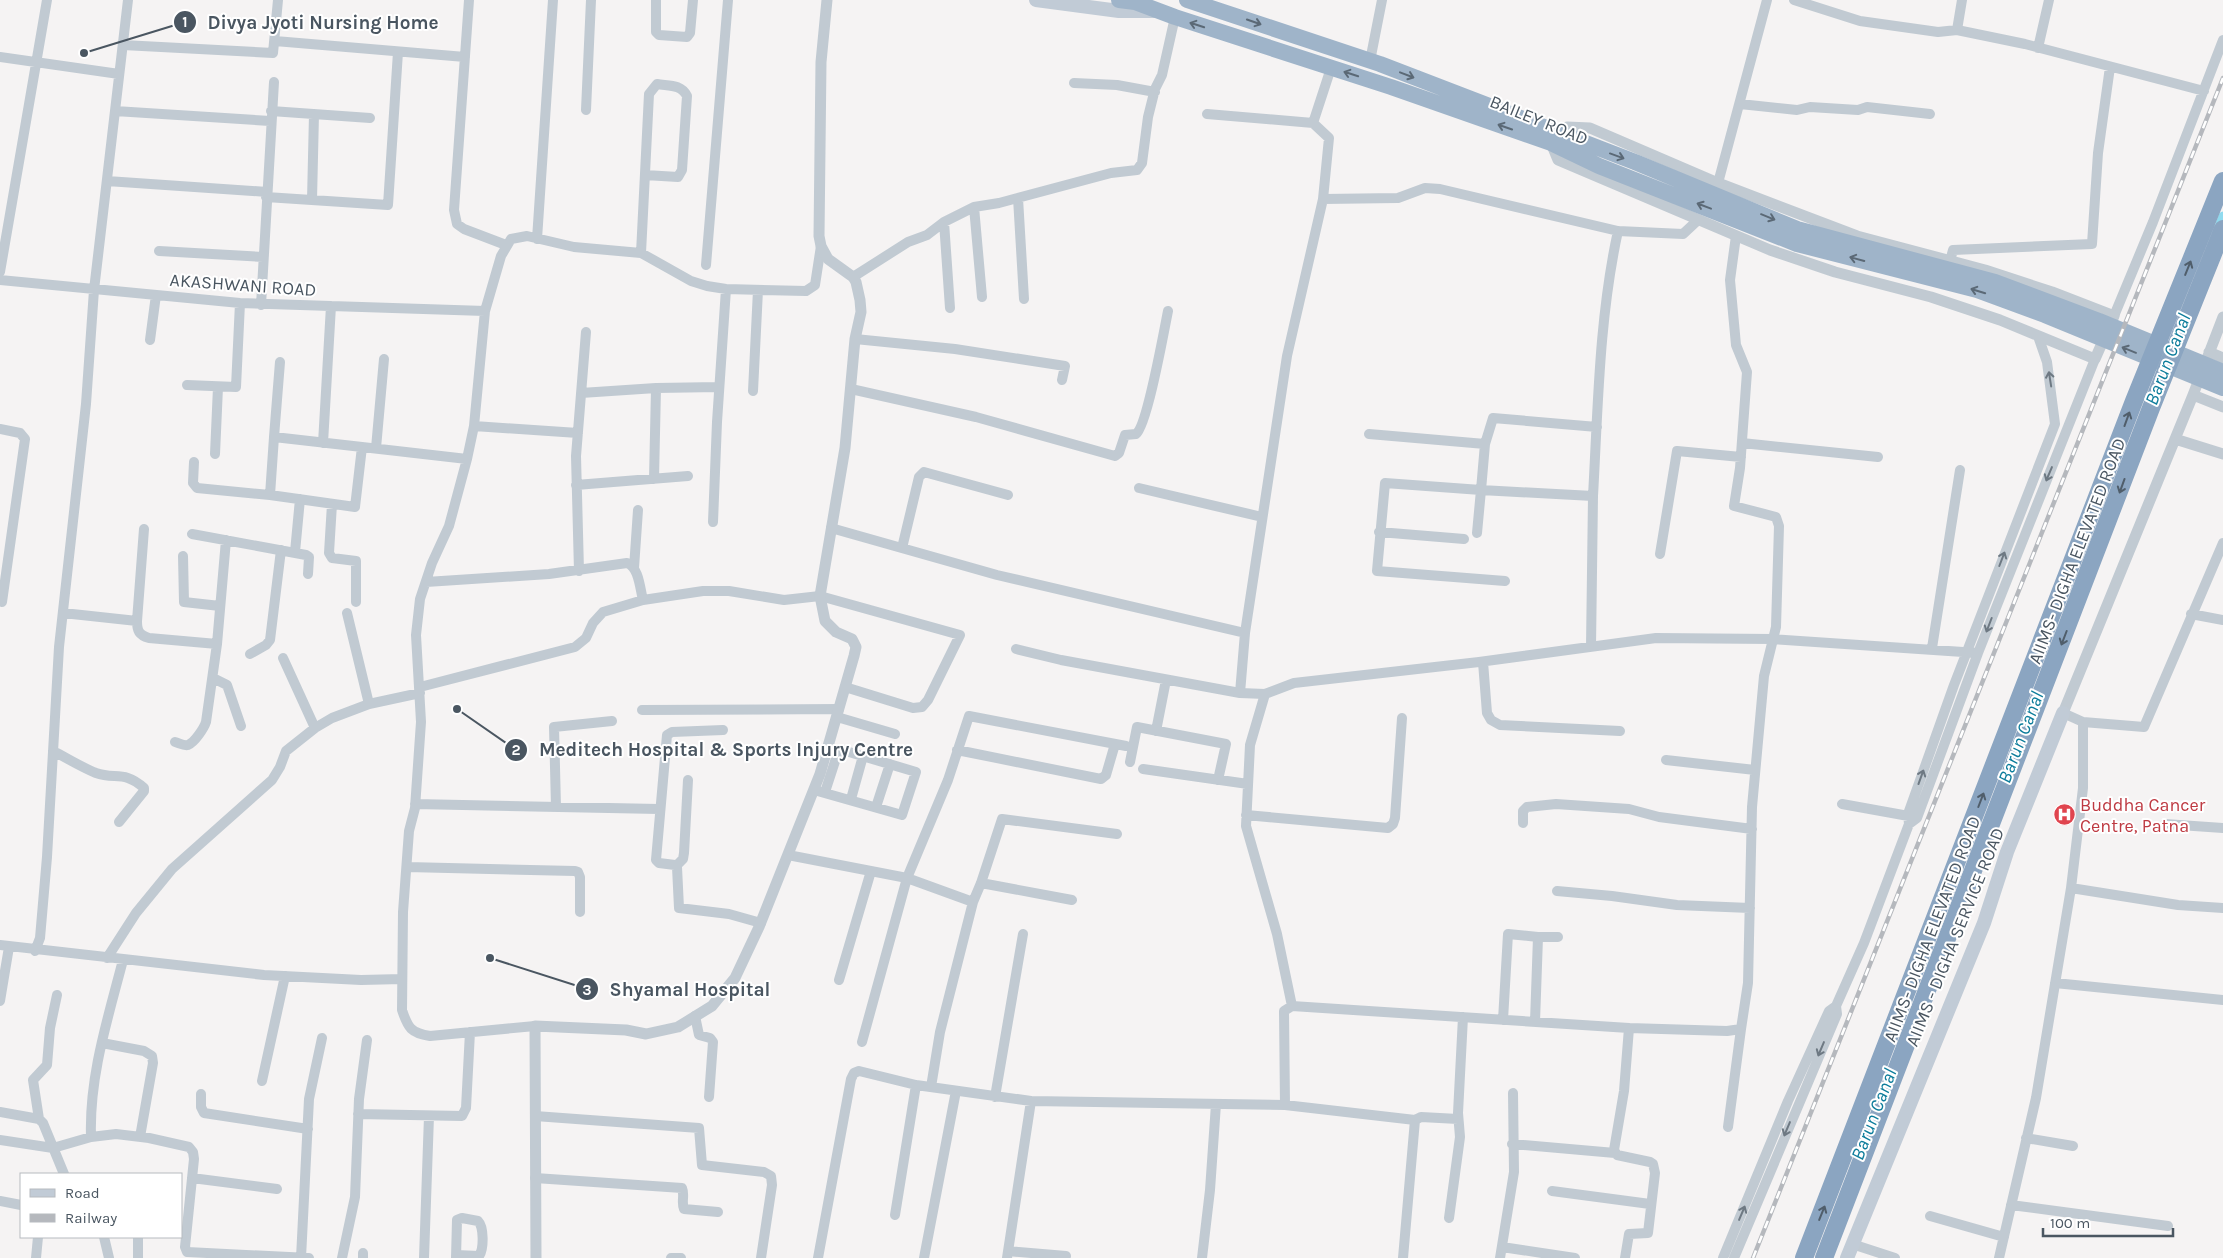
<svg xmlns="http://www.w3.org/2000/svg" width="2223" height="1258" viewBox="0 0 2223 1258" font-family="Karla,sans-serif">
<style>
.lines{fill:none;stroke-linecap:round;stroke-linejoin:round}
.canal{stroke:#90daee;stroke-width:9}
.minor{stroke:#c1cad2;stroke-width:10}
.tertiary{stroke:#c1cad2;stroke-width:11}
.secondary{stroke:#c1cbd6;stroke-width:14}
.trunk{stroke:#9fb4c9;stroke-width:16}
.motorway{stroke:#8ba5c1;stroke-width:18}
.rail-casing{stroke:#b5b8bd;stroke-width:4.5}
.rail{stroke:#fff;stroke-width:2.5;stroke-dasharray:8;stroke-linecap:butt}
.oneway{stroke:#5b6976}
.oneway2{stroke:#505e6b}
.oneway3{stroke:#6e7983}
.labels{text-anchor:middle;stroke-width:4;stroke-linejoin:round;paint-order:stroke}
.street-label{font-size:18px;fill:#4a5661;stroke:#fff}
.health-label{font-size:18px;fill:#be3a42;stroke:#fff;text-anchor:start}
.water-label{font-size:19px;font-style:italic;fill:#0c7c9b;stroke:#fff}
.leader{fill:none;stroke:#4a5661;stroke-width:2}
.callout-dot{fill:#4a5661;stroke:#fff;stroke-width:2}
.mark-label{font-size:15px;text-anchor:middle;font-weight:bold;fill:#fff}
.callout-label{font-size:19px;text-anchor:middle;font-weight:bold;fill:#4a5661;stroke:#fff;stroke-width:4;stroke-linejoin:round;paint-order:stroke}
</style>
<rect width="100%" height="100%" fill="#f5f3f3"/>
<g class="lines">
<path class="canal" d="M2217,232L2223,216"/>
<path class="minor" d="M469,0L454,210L457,224L464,229L506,245
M656,0V32L659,35L687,37L690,33L693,0
M1794,0L1860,21L1938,32L1957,30L2025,44L2204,91
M1957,30L1962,0
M275,41L465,57
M123,45L273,53L278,0
M2038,48L2049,0
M0,57L119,74
M1370,61L1382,0
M1074,83L1117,85L1155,92
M1740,104L1797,110L1810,107L1858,110L1867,107L1930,114
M586,110L591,0
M115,111L270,121
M271,111L370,118
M1313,123L1331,68
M107,181L267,192
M1718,183L1767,0
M266,197L388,205L398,52
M1018,198L1024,299
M1323,199L1398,198L1425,188L1440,189L1618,231L1683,234L1698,220
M312,200L314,114
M974,207L982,297
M944,222L950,308
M537,239L553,0
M159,251L263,257
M641,253C644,200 646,147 649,94L657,84C669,86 681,84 687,96L682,170L678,177L645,175
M1950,261L1953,250L2092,244L2098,153L2110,67
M706,265L728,0
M0,272L47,0
M853,277L908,242L927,235L944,222L974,207L999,203L1111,173L1137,170L1142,163L1148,117L1155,89L1162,75L1175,17
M0,280L240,303L485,311
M261,305L274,82
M2114,316L2153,222L2223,40
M855,339L955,349L1065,366L1062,380
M150,340L156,295
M187,385L236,387L240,303
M656,388L719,387
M851,389L976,417L1115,456L1119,453L1125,435L1136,434C1147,426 1164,331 1168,311
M753,391L758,290
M581,393L656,388L654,479
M474,426L578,433
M0,429L20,433L25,439L2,602
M1369,434L1485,444L1481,490L1385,483L1377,571L1505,581
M274,437L280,362
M323,443L331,306
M1742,443L1878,457
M1485,444L1493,418L1597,427
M362,447L274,437L270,495L355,507L362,447L467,459
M376,448L384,359
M215,454L218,387
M194,462L193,483L197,488L270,495
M576,485L688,476
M1139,488L1262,517
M1593,496C1598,407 1599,318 1618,231
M332,504L329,553L332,558L356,561V602
M713,522L717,422L726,289
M831,528L997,575L1245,633L1287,356L1323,199L1329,138L1313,123L1207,114
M144,529L137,621C137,631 139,635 149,638L217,644
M1379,532L1464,539
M1477,533L1481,490L1593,496L1591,647
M192,534L306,555L309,557L308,574
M902,548L919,477L924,472L1008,495
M295,552L300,499
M1660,554L1677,451L1741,457
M183,556L184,602L220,606
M634,568L638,510
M579,571L576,456L586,332
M426,582L549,574L627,563C639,567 640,589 643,600
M63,613L137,621
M347,613L369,704
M2191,614L2223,620
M1932,648L1960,470
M1016,649L1061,660L1240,693L1265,694L1294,683L1479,662L1656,638L1772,639L1978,653
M250,654L266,645L270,640L281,550
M283,658L315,728
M1483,662L1487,713L1491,720L1500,725L1620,731
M213,678L227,685L241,726
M420,687L575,647L586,638L593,623L603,612L643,600L703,591H729L784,600L820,596L960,635L928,700L922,707L913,708L845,687
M1240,693L1245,633
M1265,694L1250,745L1246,826L1277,934L1292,1006
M642,710L839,709
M2063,713L2083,722V788L2071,888
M837,717L895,734
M2083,722L2144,727L2223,543
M723,730L672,732L667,735L656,860L659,863L675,865L677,867L679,908L729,914L761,923
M1156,731L1166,680
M175,742C179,743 184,746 188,745C195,742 204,728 206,722L217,644L226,540
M957,750L1101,779L1106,775L1115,744
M53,751C67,758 81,767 96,773C115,780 124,770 144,788V791L119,822
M1666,760L1755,770
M1130,762L1137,727L1226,744L1218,780
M1143,769L1248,784
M814,790L902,815L916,772L839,749L825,792
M851,799L863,756
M415,804L659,809
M1842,804L1914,817
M556,807L554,727L612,721
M876,807L890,764
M1246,815L1388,828L1393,824L1395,818L1402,718
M1523,823V811L1527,807L1556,804L1629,809L1659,817L1752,829
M1909,824L1917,818L1978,653L2095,359
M2165,824L2223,828
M788,855L907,878L862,1042
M676,866L683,859L684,853L688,780
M407,867L575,871L578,872L580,877V912
M981,883L1072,900
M1557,891L1612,896L1677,905L1750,908
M973,902L907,878L948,780L969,716L1126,746
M1538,937H1558
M0,945L264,975L361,980L402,979
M35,951L40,938L47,857L59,647L86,404L94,290L128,0
M107,958L136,913L172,869L272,780L280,767L286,751L315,728L332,718L369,704L420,693
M839,980L871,871
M2055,983L2223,1000
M0,1001L9,947
M695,1016L699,1035L710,1038L713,1042L709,1097
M1503,1020L1508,934L1538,937L1535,1022
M535,1026L430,1036C411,1033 408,1028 402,1010L403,912L409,831L415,808L421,722L416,635L420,599L432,563L449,526L467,459L474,426L485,311L501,256L511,239L527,236L574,247L641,253L691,281L707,286L726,289L806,291L815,285L821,246
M102,1043L144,1051L152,1056L153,1063L140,1137
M262,1081L285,976
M931,1087L940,1032L973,902L981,883L1002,819L1117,834
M201,1094V1107L204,1113L308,1129
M995,1097L1023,934
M1285,1105L1415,1120
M0,1112L39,1119L43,1123L64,1174
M358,1114L462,1116L466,1108L470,1032
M535,1116L699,1128L702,1165L764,1172L771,1176L772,1185L761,1258
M39,1119L33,1080L47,1065L50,1028L57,995
M1728,1127L1741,1029
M91,1137C89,1076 108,1018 123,960
M2026,1138L2073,1146
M0,1140L53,1148L91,1137L116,1134L149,1138L189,1147L193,1152L194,1159L185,1247L187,1252L309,1258
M1512,1144L1615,1153
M192,1178L277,1189
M535,1178L682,1188C685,1195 681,1202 684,1209L718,1212
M1552,1191L1650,1204
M0,1201L21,1205
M2011,1205L2168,1226
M895,1215L916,1085
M1930,1216L2004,1237
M1449,1218L1460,1137L1458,1113L1463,1017
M104,1237L109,1258
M1852,1244L1895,1258
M1502,1247L1575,1258
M1008,1251L1066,1256
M36,1258L38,1237
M138,1258V1237
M301,1258L309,1099L322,1038
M342,1258L355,1197L359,1099L367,1040
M363,1258V1253
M424,1258L429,1116
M456,1258L457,1220L462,1218L478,1221C484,1227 484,1249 479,1256L456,1255
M671,1258H681
M818,1258L851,1079L854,1073L859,1071L916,1085L1031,1101L1285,1105L1284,1011L1292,1006L1629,1028L1727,1031L1741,1029L1748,983L1752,807L1764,676L1776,627L1779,526L1776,517L1734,506L1740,468L1747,372L1736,345L1730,280L1736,236
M924,1258L956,1091
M1007,1258L1031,1101
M1202,1258L1210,1190L1216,1104
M1403,1258L1415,1120L1421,1117L1458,1119
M1500,1258L1514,1172L1513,1093
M1625,1258L1629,1234L1648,1233L1655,1173L1653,1164L1650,1162L1617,1155L1614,1150L1624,1091L1629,1028
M1723,1258L1788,1101L1829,1011L1836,1006L1864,943L1909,824L1908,814L1954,685L2055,424L2047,362L2038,336
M1734,1258L1837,1014L1836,1006
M1999,1258L2036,1098L2071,888L2178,905L2223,908"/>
<path class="tertiary" d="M1551,143L1558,160L1770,250L1835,272L1931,297L2000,320L2095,359L2114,316L2052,292L1985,270L1857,236L1718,183L1590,128L1567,127L1555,133
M2209,352L2223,358
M2193,395L2223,407
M2175,439L2223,454
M2063,713L2193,395L2223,317
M536,1258L535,1026L626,1030L646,1034L678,1027L712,1006L735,978L759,927L820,774L854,656L856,647L852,639L836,632L825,621L820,596L845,448L855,339L861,312L860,300L856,282L853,277L828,259L821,246L819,236L821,62L827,0"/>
<path class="secondary" d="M1036,0L1119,11H1156
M1847,1258L1984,923L2007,852L2063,713"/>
<path class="trunk" d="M1119,0L1135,2L1175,17L1391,87L1551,143L1599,166L1797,244L1977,290L2045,315L2223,388
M1187,0L1380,64L1635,162L1797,229L1995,282L2099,321L2223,372"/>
<path class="motorway" d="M1804,1258L2134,401L2223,181
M1824,1258L2151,408L2223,229"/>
<defs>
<path id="rail" d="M1753,1258L2223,78"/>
</defs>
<use href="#rail" class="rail-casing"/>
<use href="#rail" class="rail"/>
</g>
<defs><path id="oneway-shaft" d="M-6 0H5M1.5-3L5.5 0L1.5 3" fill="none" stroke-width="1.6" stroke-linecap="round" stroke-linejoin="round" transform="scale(1.25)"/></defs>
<g class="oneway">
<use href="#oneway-shaft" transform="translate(1254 22) rotate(19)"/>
<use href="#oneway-shaft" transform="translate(1197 25) rotate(-162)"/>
<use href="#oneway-shaft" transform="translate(1351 74) rotate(-162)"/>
<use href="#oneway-shaft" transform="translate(1407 75) rotate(21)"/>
<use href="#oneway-shaft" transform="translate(1505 127) rotate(-161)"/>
<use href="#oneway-shaft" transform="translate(1617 156) rotate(20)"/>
<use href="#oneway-shaft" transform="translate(1704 206) rotate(-159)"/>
<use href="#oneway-shaft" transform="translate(1768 217) rotate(22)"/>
<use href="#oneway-shaft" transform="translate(1857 259) rotate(-165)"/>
<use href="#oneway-shaft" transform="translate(1978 291) rotate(-163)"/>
<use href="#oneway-shaft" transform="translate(2129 350) rotate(-158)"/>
</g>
<g class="oneway2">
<use href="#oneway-shaft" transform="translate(2188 268) rotate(-68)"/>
<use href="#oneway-shaft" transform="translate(2127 419) rotate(-70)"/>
<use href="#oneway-shaft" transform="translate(2122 486) rotate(110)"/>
<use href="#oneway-shaft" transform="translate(2064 638) rotate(111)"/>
<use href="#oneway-shaft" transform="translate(1981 800) rotate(-69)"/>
<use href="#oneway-shaft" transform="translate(1822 1213) rotate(-68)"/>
</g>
<g class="oneway3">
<use href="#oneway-shaft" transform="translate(2050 379) rotate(-99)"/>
<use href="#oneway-shaft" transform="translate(2049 474) rotate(113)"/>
<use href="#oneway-shaft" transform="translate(2002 559) rotate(-69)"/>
<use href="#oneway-shaft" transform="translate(1989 625) rotate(111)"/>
<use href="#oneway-shaft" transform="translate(1921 777) rotate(-70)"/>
<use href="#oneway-shaft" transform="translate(1821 1049) rotate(113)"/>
<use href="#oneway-shaft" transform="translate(1787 1129) rotate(113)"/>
<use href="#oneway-shaft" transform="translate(1742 1213) rotate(-67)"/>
</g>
<defs>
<symbol id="hospital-disc" viewBox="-11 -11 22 22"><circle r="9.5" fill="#e0444e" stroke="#fff"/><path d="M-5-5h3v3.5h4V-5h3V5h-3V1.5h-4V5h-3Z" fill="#fff"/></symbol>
</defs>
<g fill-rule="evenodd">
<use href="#hospital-disc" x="2052" y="802" width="25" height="25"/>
</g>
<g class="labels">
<g class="street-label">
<text transform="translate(1539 120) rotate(22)" y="6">BAILEY ROAD</text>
<text transform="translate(243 285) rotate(4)" y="6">AKASHWANI ROAD</text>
<text transform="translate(2077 551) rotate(-69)" y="6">AIIMS- DIGHA ELEVATED ROAD</text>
<text transform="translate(1932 929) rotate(-69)" y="6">AIIMS- DIGHA ELEVATED ROAD</text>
<text transform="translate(1955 937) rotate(-68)" y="6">AIIMS - DIGHA SERVICE ROAD</text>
</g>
<g class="health-label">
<text x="2080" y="811">Buddha Cancer<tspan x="2080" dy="21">Centre, Patna</tspan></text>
</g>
<g class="water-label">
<text transform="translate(2167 359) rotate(-69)" y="7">Barun Canal</text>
<text transform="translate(2020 737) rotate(-69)" y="7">Barun Canal</text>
<text transform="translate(1873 1114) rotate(-69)" y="7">Barun Canal</text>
</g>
</g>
<path class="leader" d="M84 53L185 22M457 709L516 750M490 958L587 989"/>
<g class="callout-dot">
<circle cx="84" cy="53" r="5"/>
<circle cx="457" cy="709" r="5"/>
<circle cx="490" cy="958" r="5"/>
<circle cx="185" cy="22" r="12"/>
<circle cx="516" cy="750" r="12"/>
<circle cx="587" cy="989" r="12"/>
</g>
<g class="mark-label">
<text x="185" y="27">1</text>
<text x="516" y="755">2</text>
<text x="587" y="995">3</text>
</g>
<g class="callout-label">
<text x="323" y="29">Divya Jyoti Nursing Home</text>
<text x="726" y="756">Meditech Hospital &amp; Sports Injury Centre</text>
<text x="690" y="996">Shyamal Hospital</text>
</g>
<rect x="20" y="1173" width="162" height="65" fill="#ffffff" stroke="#b7bbc0"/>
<rect x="30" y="1189" width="25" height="8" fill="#c1cbd6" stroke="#b7bbc0"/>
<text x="65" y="1198" font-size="15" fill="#4a5661">Road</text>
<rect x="30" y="1214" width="25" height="8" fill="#b5b8bd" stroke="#b7bbc0"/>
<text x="65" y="1223" font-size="15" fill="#4a5661">Railway</text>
<path d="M2043 1228v8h130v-8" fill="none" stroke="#4a5661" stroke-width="2.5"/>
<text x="2050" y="1228" font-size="15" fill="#4a5661" stroke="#ffffff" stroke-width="4" paint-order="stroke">100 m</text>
</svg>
